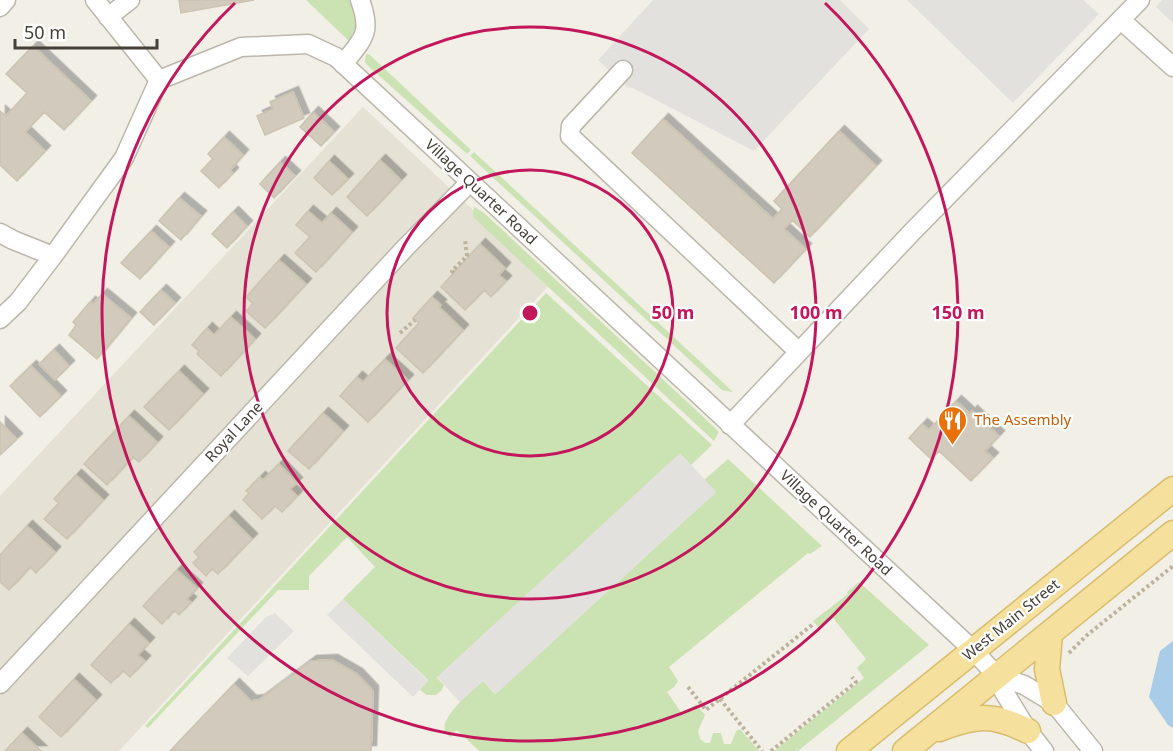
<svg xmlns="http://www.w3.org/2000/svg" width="1173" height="751" viewBox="0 0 1173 751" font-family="'Noto Sans',sans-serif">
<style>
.residential{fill:#e5e1d5}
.green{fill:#cbe2b3}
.parking{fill:#e3e1de}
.water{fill:#a9cce9}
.building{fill:#d2cbbd;stroke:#ccc3b1;stroke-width:1.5;filter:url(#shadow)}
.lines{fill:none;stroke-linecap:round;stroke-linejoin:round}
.minor-casing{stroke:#bcb7aa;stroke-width:21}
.major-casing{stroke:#d8bd6f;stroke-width:27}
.path{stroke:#bdb39d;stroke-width:4;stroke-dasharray:3 3;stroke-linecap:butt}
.minor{stroke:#fff;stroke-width:18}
.major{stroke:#f5e09d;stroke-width:24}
.ring{fill:none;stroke:#c2185b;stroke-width:3}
.labels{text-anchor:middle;stroke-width:4.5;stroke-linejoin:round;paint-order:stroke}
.street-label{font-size:15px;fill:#443f37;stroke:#fff}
.food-label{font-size:15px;fill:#c56008;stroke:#fff;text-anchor:start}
.centre{fill:#c2185b;stroke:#fff;stroke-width:3}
.ring-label{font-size:18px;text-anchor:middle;font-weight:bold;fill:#c2185b;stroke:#fff;stroke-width:4.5;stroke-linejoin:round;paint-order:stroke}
</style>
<defs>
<filter id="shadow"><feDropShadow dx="5.5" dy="-5.5" stdDeviation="0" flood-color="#0004"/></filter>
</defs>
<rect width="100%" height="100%" fill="#f2efe7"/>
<path class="residential" d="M363,107L551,283L119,751H0V496Z"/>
<path class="green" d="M306,0H368L349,41Z
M366,54L370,55L471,150L467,154L367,65L365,62Z
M474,152L733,392L722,390L470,156Z
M474,207L483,212L712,425L719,432L714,441L473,217Z
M546,293L712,445L691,465L680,454L437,678L444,685L442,690L436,695H427L420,690L428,680L343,599L375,567L347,537L309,576V590H278L148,728L145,726Z
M728,459L822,546L810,554L808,553L669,667L678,681L674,687L667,692L683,715L696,704L705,715L698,731L700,739L705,743H710L713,733H721L724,744H731L736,731L740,729L759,751H479L457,730L450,737C429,725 473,690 483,681L495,694L715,493L704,480Z
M859,582L929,645L798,751H774L864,678L857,668L866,659L833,618L819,628L813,621L848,594L847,592Z"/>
<path class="parking" d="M653,0H840L869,29L754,151L633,88L627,87L598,60Z
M907,0H1083L1099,14L1013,103Z
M1162,0H1173V23L1156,7Z
M680,453L716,492L496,694L483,681L460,702L437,677Z
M343,599L428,681L413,697L327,615Z
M275,613L294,631L248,676L227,658L266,617Z"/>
<path class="water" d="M1173,641V728L1168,725L1149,697L1160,651Z"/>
<path class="building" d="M179,0H254L181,13Z
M33,46L91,101L64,130L44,112L25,132L45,151L17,181L0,165V111L6,116L27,93L6,74Z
M293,92L304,118L265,135L257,116L273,109L270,102Z
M313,112L334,132L321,146L300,127Z
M663,119L773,219L782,209L774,201L839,131L876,166L810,237L792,220L784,229L806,249L774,283L632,153Z
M224,137L243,155L230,170L233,173L219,188L201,171L213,159L208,154Z
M380,160L401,180L367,216L347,197Z
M329,161L348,179L332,195L314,178Z
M280,162L295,176L274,198L260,184Z
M179,198L201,216L181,240L159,221Z
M308,211L322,223L331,213L352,232L316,272L295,253L310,237L296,225Z
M233,212L247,226L227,248L212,234Z
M151,231L169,247L140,279L121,263Z
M480,244L505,268L499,275L506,281L491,297L484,290L465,310L441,287Z
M279,260L306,284L265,328L246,311L253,304L246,297Z
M161,290L175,303L154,325L140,312Z
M102,294L131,318L97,359L69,335L76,325L73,322L90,302L93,304Z
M432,297L441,305L439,307L463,330L423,373L396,348L419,323L413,318Z
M231,317L255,339L221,376L197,354L199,351L192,345L207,328L214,335Z
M54,350L69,366L55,380L39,364Z
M385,359L408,380L368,422L340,396L357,377L363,382Z
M31,366L61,396L40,417L10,386Z
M179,371L203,394L169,430L144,407Z
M956,401L970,414L972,411L999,436L985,451L993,458L971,481L939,451L931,459L909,438L922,424L929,430Z
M323,413L343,431L309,469L288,451Z
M129,416L157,442L139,462L133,457L107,485L84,464Z
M0,422L17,439L0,455Z
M279,464L297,483L290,489L297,496L282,512L275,506L262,519L243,500L249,493L246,491L260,477L263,480Z
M76,475L103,500L67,539L44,519L59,503L54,499Z
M229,516L252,539L218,574L212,569L206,576L193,563L199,557L194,552Z
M27,526L55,552L36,573L30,567L9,590L0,582V555Z
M177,570L197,588L187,599L191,602L179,615L174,610L162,624L143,606Z
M129,624L149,643L138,655L145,661L130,677L123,671L111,683L91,665Z
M332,660L357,674L373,691L371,751H170L234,684L251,701L259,700L311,661Z
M74,679L96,700L61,737L39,717Z
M22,733L41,751H5Z"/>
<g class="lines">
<defs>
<path id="minor" d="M95,0L159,80
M0,7L6,0
M108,17L130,0
M1121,20L1173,67
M343,64C364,38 372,33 360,0
M623,70L571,126L570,136L799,352
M0,233L13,240L53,256
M0,319L18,302L53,256L124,158L159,80L241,47L308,44L336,57L973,650L997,676L1004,692L1028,731L1044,751
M730,425L913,231L1140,0
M997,676L1024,685L1054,703L1093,751
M0,684L407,246L470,182"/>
<path id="major" d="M1050,634L1047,669L1054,703
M939,729C976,715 992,713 1028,731
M849,751L1173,489
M905,751L1173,533"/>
</defs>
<use href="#minor" class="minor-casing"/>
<use href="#major" class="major-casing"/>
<path class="path" d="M454,273L452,271L467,256L465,240
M400,333L415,320
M1069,653L1086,636L1173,566
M688,687L706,710L812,625
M720,699L762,751
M771,751L856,682L852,677"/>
<use href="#minor" class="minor"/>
<use href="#major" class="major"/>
</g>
<g class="ring">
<circle cx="530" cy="313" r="143"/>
<circle cx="530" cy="313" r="286"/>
<path d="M825 3A428 428 0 1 1 235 3"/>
</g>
<defs>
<symbol id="restaurant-pin" viewBox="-11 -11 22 30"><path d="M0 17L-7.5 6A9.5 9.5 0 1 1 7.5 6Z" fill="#e8710a" stroke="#fff"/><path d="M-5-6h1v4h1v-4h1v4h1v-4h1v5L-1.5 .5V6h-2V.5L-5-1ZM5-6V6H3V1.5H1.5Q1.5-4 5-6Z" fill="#fff"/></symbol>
</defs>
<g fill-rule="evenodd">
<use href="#restaurant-pin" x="936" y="404" width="33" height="45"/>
</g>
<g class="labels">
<g class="street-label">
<text transform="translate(481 192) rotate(43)" y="5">Village Quarter Road</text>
<text transform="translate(234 432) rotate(-47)" y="5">Royal Lane</text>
<text transform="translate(836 523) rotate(43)" y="5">Village Quarter Road</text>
<text transform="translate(1011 620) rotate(-39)" y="5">West Main Street</text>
</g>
<g class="food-label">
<text x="974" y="425">The Assembly</text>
</g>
</g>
<circle cx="530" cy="313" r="9" class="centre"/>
<g class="ring-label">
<text x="673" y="319">50 m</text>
<text x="816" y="319">100 m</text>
<text x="958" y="319">150 m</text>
</g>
<path d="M15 39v9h142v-9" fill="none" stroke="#443f37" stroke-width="3"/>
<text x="24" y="39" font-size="18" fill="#443f37" stroke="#ffffff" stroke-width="4.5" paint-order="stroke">50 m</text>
</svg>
